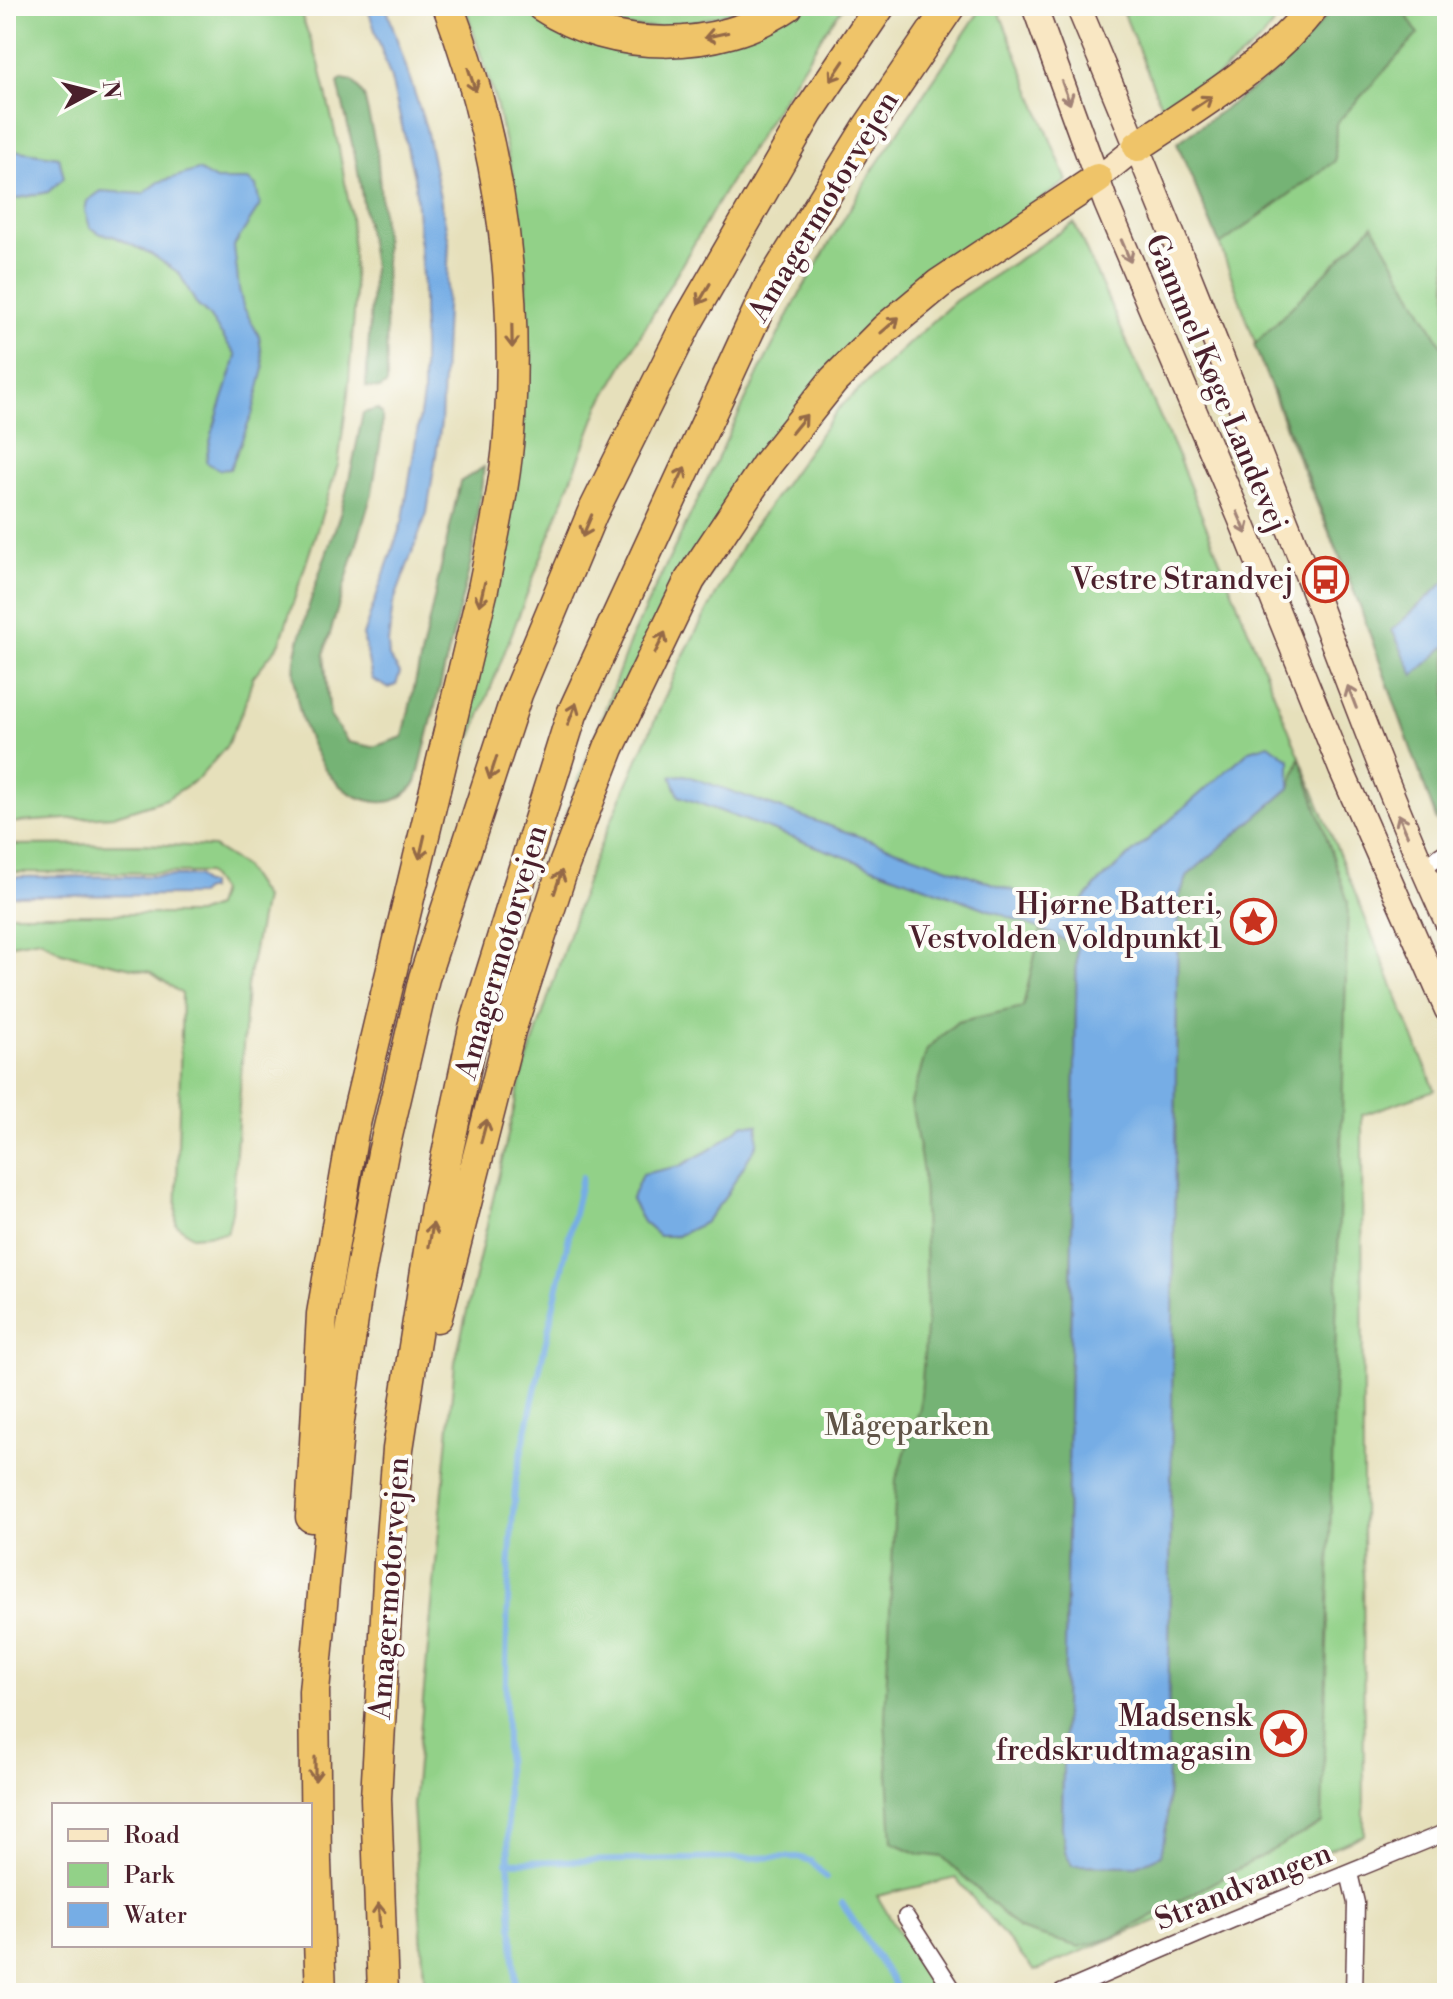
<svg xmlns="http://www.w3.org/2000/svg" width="1453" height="1999" viewBox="0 0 1453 1999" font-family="'Libre Bodoni',serif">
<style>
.green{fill:#92d188;stroke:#6e785a;stroke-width:2}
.forest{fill:#75b374;stroke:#606950;stroke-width:2}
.water{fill:#76ade5;stroke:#606688;stroke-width:2}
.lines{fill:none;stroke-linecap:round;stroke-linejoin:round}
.stream{stroke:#76ade5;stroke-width:6}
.minor-casing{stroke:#613c41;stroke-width:19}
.secondary-casing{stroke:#613c41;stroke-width:27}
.motorway-casing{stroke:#613c41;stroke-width:33}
.minor{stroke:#fff;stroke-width:16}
.secondary{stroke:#f9e7c3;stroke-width:24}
.motorway{stroke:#efc469;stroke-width:30}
.oneway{stroke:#946947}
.oneway2{stroke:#a28377}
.labels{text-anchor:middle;stroke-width:8;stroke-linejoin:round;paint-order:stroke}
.street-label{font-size:30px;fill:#4a1f2b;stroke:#fdfcf7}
.poi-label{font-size:30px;fill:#4a1f2b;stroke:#fdfcf7;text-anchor:end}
.park-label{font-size:30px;fill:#605447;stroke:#fdfcf7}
</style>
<rect width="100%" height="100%" fill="#fdfcf7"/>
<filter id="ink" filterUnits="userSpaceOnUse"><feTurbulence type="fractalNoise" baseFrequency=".0125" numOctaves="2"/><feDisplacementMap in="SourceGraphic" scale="16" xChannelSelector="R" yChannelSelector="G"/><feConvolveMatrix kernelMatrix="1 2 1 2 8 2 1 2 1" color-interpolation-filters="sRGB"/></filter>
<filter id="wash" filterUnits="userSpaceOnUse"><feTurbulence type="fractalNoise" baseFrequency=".006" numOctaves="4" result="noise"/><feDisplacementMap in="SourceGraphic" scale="32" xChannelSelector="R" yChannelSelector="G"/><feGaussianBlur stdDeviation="1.8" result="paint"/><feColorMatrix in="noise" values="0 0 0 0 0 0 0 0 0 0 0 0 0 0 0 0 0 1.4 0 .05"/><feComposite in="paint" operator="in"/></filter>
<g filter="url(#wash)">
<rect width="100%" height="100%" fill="#e6e0bb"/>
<path class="green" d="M6,6H298L319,63L339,149L351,216L355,301L348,394L338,465L280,643L253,677L243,710L226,747L199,778L166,799L113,816L6,823Z
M465,6H515L572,40L636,53L793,14L804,6H844L824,33L728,185L600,405L466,752L456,749L526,363V272L515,188L496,103Z
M569,6H750C700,22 649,37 597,21C587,18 578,11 569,6Z
M983,6H997L1067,181L915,288L810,394L565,835L559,833L632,636L760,370L800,293L874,168Z
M1121,6H1287L1261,40L1192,97L1164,113Z
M1336,6H1447V816L1437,821L1358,601L1290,440L1220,245L1177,143L1273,74Z
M1074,223L1178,457L1435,1090L1362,1115L1364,1835L1034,1971L956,1878L877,1896L935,1993H425L413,1806L455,1362L520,1083L591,867L681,660L748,535L838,409L955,301Z
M141,844L213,847L243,866L264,898L247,986L232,1212L227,1233L192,1236L176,1224L182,994L150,972L61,952L40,939L6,945V914H197L215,907L220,891L207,873L6,872V845Z"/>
<path class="forest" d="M1336,6H1401L1418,34L1336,124L1335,161L1220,245L1177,143L1273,74Z
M342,79L353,81L364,96L377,152L385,248L387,384L380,389L366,387L373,267L357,165L338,83Z
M1373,225L1447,355V580L1392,630L1414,674L1447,645V816L1437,821L1358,601L1254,345Z
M377,409L382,414V433L372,493L324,654L330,716L348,742L373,747L403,737L460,482L484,467L471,562L416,783C400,802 387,806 363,799C317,786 290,704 295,660C296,650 300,640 302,630C312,591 327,553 340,514C350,482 356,446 363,413Z
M1300,757L1348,902L1322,1823L1112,1938L1079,1947L1019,1929L943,1857L919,1854L892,1842L885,1719L896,1479L920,1408L927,1315L923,1172L911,1102L927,1049L957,1022L1023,1007L1041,929L1077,945L1062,1827L1065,1851L1073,1865L1137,1866L1167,1822L1178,900L1188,875L1290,788Z"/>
<path class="water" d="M367,6H386L426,128L449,242L441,423L427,513L393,604L388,643L389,657L400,673L396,685L388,688L372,679L363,635L403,519L423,396V289L415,181L391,79Z
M6,149L59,157L64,178L48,192L6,201Z
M198,170L216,180H248L256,186L260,205L234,246L239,289L243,306L259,336L264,369L252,415L230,469L219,470L206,462C211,426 227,392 236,356L208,315L197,305L179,273L151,254L113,236L101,234L90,227L85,211L87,201L101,191L143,194L159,182Z
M1447,580V645L1414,675L1392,630Z
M1269,744L1290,760V788L1188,875L1178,900L1167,1822L1161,1855L1137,1866L1072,1865L1065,1851L1062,1827L1077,946L1041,929L679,796L671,776L685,775L1040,900L1076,910L1097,884L1250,750Z
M197,876L204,884H209V890H204L199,895L6,896V877Z
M744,1124L758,1125L757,1144L724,1199L704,1223L677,1236H659L643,1222L631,1200L642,1174L680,1166L715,1147Z"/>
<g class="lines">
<path class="stream" d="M507,1862L798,1857L811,1861L826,1878
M842,1903L900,1993
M516,1993C505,1821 500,1649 516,1477L582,1177"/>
</g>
</g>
<g filter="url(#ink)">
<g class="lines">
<defs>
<path id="minor" d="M1422,868L1447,851
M1349,1873L1356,1903L1354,1993
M906,1917L955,1993
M1061,1993L1231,1920L1447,1832"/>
<path id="secondary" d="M1034,6L1106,203L1240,518L1341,769L1447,1010
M1078,6C1159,197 1235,391 1311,585C1354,698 1396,812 1447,922
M1097,179L1138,146"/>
<path id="motorway" d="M542,6C612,53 718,54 788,6
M1138,146C1199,105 1268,65 1314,6
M437,1317L510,1031L564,865L609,748L690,580L767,464L834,380L885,329L939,284L1097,179
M311,1517L322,1314L353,1132L483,589C494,533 507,477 510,420C518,279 498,138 448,6
M321,1993L316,1862L314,1691L339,1421L357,1290L383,1153L424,978L517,694L592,514L688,321L808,113L880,6
M383,1993L376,1798L389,1562L398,1449L436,1206L474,1028L572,714L770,285L868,127L950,6"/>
</defs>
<use href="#minor" class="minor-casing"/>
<use href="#secondary" class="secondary-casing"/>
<use href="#motorway" class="motorway-casing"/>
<use href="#minor" class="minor"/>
<use href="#secondary" class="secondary"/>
<use href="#motorway" class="motorway"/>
</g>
<defs><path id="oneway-shaft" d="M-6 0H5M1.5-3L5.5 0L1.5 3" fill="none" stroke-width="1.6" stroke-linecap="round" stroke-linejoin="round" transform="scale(2)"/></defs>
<g class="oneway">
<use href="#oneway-shaft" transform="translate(716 35) rotate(168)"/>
<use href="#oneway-shaft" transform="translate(837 71) rotate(124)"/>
<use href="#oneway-shaft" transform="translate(472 80) rotate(72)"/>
<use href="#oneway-shaft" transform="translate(1202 103) rotate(-34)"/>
<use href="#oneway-shaft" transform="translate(704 294) rotate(120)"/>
<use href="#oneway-shaft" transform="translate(890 325) rotate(-41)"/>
<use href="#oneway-shaft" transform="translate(512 336) rotate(89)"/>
<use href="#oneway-shaft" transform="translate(799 424) rotate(-51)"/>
<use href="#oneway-shaft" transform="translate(680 478) rotate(-65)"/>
<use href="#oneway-shaft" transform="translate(587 526) rotate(113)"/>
<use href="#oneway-shaft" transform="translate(482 594) rotate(103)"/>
<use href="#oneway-shaft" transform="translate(660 643) rotate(-64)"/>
<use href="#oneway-shaft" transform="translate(572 714) rotate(-69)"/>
<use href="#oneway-shaft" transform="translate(493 768) rotate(108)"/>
<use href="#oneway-shaft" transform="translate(422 847) rotate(103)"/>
<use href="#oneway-shaft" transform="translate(558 882) rotate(-72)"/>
<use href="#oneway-shaft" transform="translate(484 1131) rotate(-75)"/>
<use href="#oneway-shaft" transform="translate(431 1235) rotate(-80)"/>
<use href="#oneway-shaft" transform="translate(315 1769) rotate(90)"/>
<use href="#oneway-shaft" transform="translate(379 1915) rotate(-93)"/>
</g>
<g class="oneway2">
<use href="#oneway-shaft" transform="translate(1066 93) rotate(70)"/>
<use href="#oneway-shaft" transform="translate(1126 251) rotate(67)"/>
<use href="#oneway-shaft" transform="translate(1242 523) rotate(67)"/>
<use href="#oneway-shaft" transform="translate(1352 697) rotate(-111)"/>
<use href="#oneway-shaft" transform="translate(1403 825) rotate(-113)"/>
</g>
</g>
<defs>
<symbol id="bus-ring" viewBox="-11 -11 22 22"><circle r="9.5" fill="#fdfcf7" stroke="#c8321e" stroke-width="1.5"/><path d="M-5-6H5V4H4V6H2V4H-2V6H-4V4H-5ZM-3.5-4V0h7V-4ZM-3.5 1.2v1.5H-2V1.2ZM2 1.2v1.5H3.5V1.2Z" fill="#c8321e"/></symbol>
<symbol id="sight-ring" viewBox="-11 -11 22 22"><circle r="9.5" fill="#fdfcf7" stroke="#c8321e" stroke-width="1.5"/><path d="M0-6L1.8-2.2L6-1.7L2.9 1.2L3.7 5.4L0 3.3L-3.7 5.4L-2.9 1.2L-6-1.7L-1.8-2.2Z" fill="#c8321e"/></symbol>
</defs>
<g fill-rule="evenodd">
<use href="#bus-ring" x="1300" y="554" width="51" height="51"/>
<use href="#sight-ring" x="1228" y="896" width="51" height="51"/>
<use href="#sight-ring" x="1258" y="1708" width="51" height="51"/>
</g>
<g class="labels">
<g class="street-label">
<text transform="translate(823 206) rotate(-59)" y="10">Amagermotorvejen</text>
<text transform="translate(1217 383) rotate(67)" y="10">Gammel Køge Landevej</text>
<text transform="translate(501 952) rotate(-74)" y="10">Amagermotorvejen</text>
<text transform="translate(389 1588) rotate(-86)" y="10">Amagermotorvejen</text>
<text transform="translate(1243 1886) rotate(-22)" y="10">Strandvangen</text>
</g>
<g class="poi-label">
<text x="1294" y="589">Vestre Strandvej</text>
<text x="1222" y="914">Hjørne Batteri,<tspan x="1222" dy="34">Vestvolden Voldpunkt 1</tspan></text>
<text x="1252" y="1726">Madsensk<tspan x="1252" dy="34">fredskrudtmagasin</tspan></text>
</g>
<g class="park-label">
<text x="907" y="1435">Mågeparken</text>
</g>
</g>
<rect width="1453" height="1999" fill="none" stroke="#fdfcf7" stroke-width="32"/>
<rect x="52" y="1803" width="260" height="144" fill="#fdfcf7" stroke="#b5a4a5" stroke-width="2"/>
<rect x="68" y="1829" width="40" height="12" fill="#f9e7c3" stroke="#b5a4a5" stroke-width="2"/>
<text x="124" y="1843" font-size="24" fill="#4a1f2b">Road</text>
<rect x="68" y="1863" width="40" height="24" fill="#92d188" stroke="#b5a4a5" stroke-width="2"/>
<text x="124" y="1883" font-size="24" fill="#4a1f2b">Park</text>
<rect x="68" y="1903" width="40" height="24" fill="#76ade5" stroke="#b5a4a5" stroke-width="2"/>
<text x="124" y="1923" font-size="24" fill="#4a1f2b">Water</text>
<g transform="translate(92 92) rotate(83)" stroke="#fdfcf7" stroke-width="6" paint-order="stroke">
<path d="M0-6L14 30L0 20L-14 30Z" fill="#4a1f2b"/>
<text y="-12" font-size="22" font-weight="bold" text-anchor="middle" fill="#4a1f2b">N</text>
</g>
</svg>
